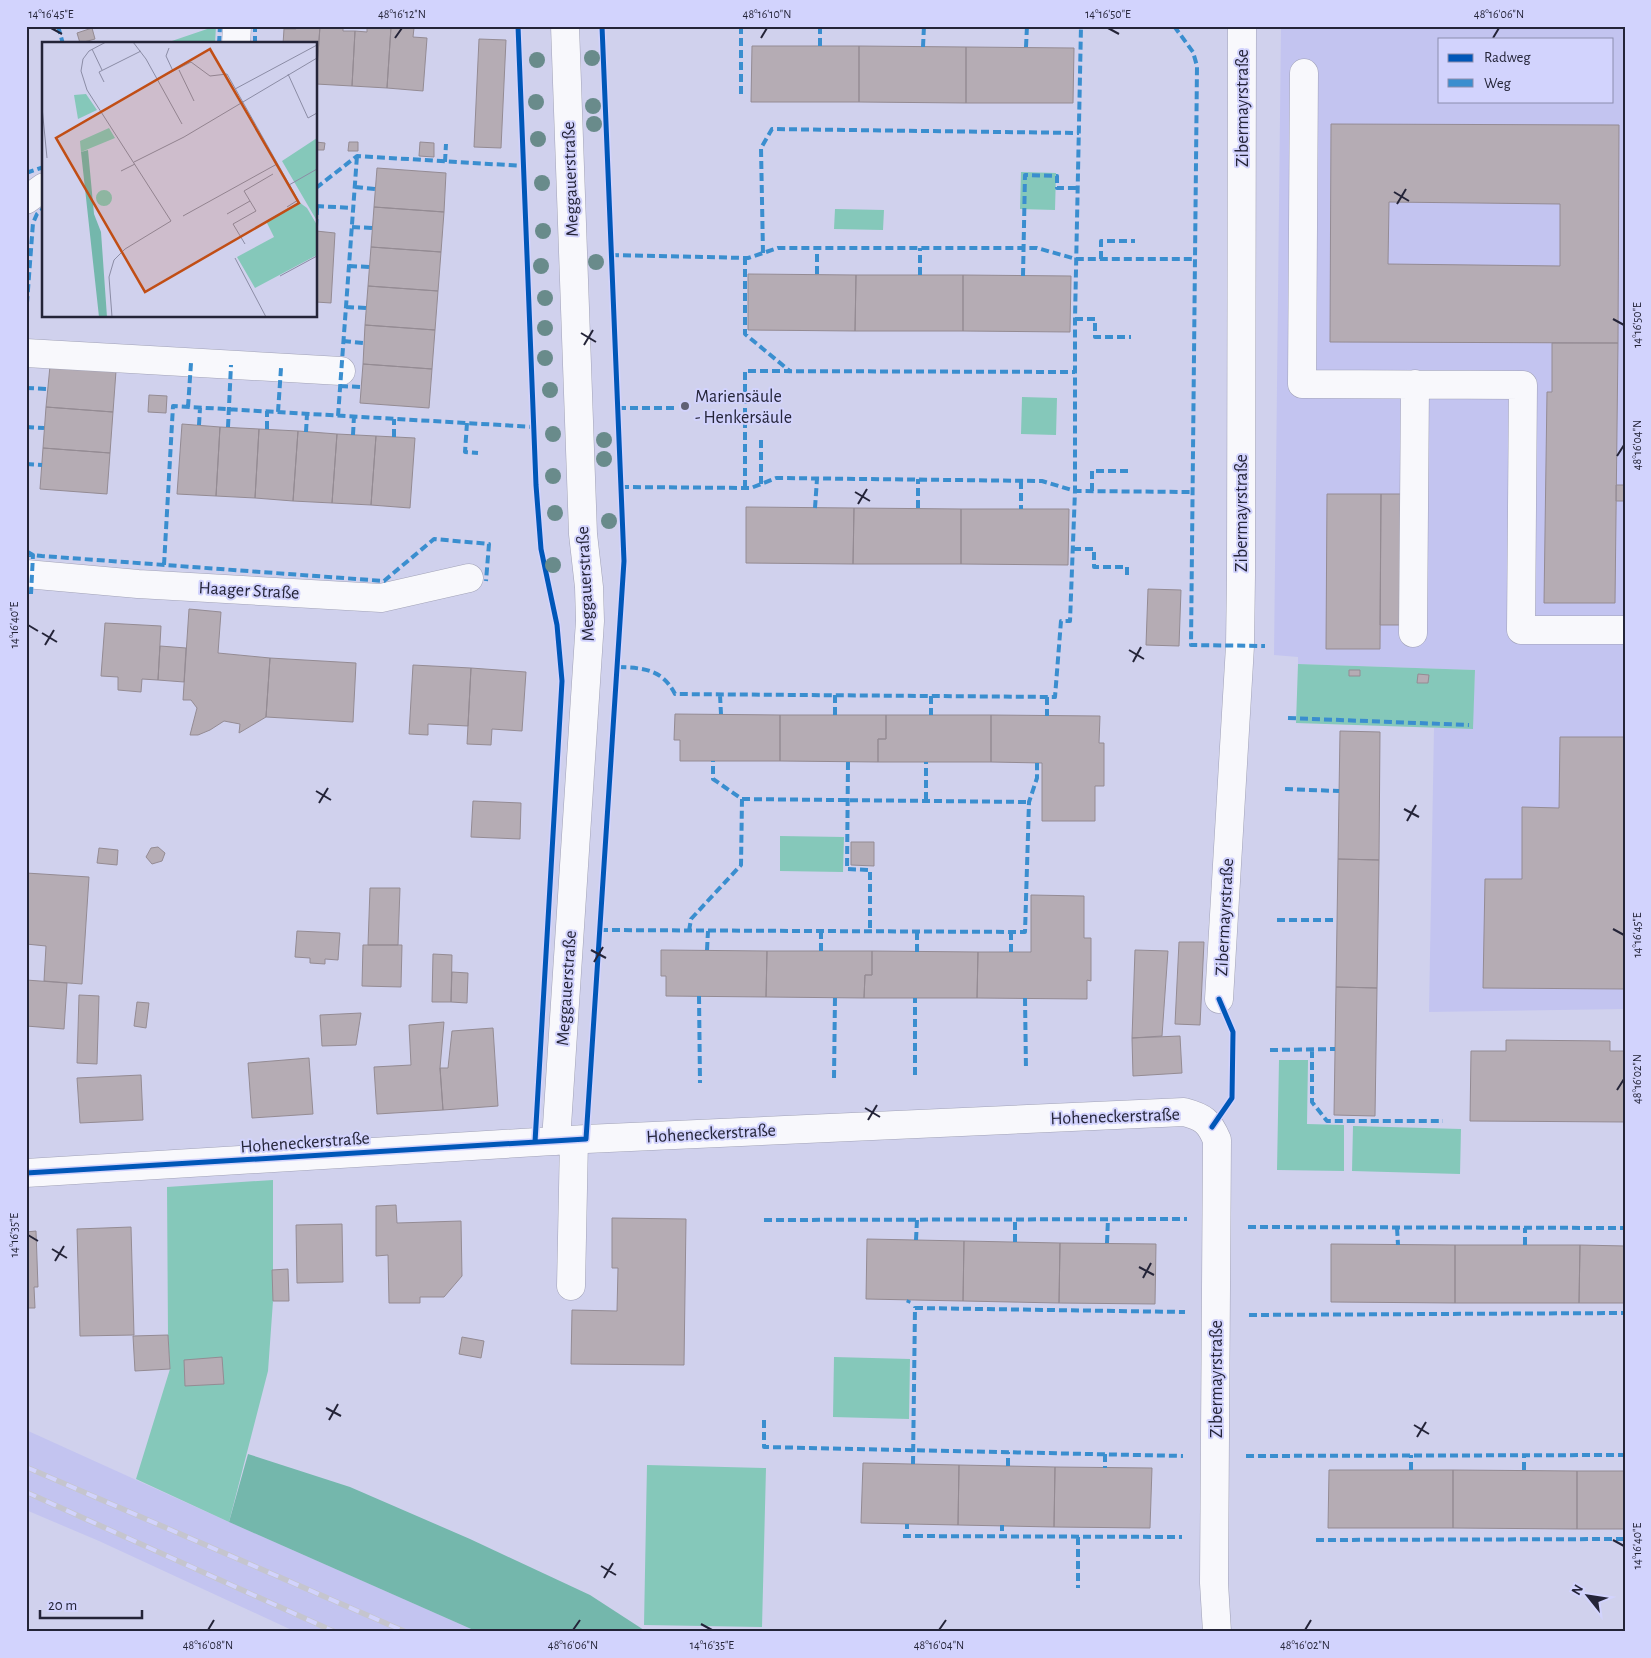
<svg xmlns="http://www.w3.org/2000/svg" width="1651" height="1658" viewBox="0 0 1651 1658" font-family="'Alegreya Sans',sans-serif">
<style>
.built{fill:#c3c4f0;fill-rule:evenodd}
.green{fill:#85c8ba}
.forest{fill:#74b7ac}
.building{fill:#b5acb4;stroke:#948b93;fill-rule:evenodd}
.lines{fill:none;stroke-linecap:round;stroke-linejoin:round}
.minor-casing{stroke:#a1a2b7;stroke-width:29}
.minor{stroke:#f8f8fc;stroke-width:28}
.rail-casing{stroke:#c5c5ce;stroke-width:5.5}
.rail{stroke:#d2d3fd;stroke-width:4;stroke-dasharray:11;stroke-linecap:butt}
.quiet{stroke:#3a8ecf;stroke-width:4;stroke-dasharray:8 4;stroke-linecap:butt}
.cycleway-casing{stroke:#d2d3fd;stroke-width:8}
.cycleway{stroke:#0057b8;stroke-width:5}
.tree{fill:#698b8b}
.ticks{fill:none;stroke:#242438;stroke-width:2}
.poi-dot{fill:#606177;stroke:#d2d3fd;stroke-width:2}
.labels{text-anchor:middle;stroke-width:4;stroke-linejoin:round;paint-order:stroke}
.street-label{font-size:18px;fill:#242438;stroke:#d2d3fd}
.poi-label{font-size:18px;fill:#242438;stroke:#d2d3fd;text-anchor:start}
.inset-road{fill:none;stroke:#8b8ca5;stroke-width:1}
.view{fill:#c14e15;fill-opacity:0.15;stroke:#c14e15;stroke-width:2.5}
.inset-edge{fill:none;stroke:#242438;stroke-width:2.5}
.neatline{fill:none;stroke:#242438;stroke-width:2}
.ticks-label{font-size:12px;text-anchor:middle;fill:#242438}
</style>
<rect width="100%" height="100%" fill="#d0d1ed"/>
<path class="built" d="M1625,26V1009L1429,1012L1434,728L1472,729L1475,670L1298,664V657L1274,655L1281,27ZM1440,39H1612V101H1440Z
M26,1430L229,1522L478,1632H296L99,1541L26,1510Z"/>
<path class="green" d="M216,26L215,44H163Z
M1021,172L1056,173L1055,210L1020,209Z
M835,209L884,210L883,230L834,229Z
M1022,397L1057,398L1056,435L1021,434Z
M1298,664L1475,670L1473,729L1296,723Z
M780,836L844,837L843,872L780,871Z
M1279,1060H1308L1307,1124L1344,1125V1171L1277,1170Z
M1353,1126L1461,1129L1460,1174L1352,1171Z
M273,1180V1301L268,1371L229,1522L136,1479L170,1369L168,1335L167,1187Z
M834,1357L910,1359L909,1419L833,1417Z
M647,1465L766,1468L762,1627L644,1625Z"/>
<path class="forest" d="M248,1454L350,1487L470,1539L590,1595L647,1632H478L229,1522Z"/>
<path class="building" d="M297,26H320L316,82V44H283L284,29H296Z
M320,26H343V31H355L352,86L316,84Z
M367,26L391,27L387,88L352,86L355,31L367,32Z
M391,27L414,28L413,37L427,38L423,91L387,88Z
M92,28L95,39L80,43L77,33Z
M479,39L506,40L501,148L474,147Z
M752,46H859V102H751Z
M859,46L966,47V103L859,102Z
M966,47L1074,48L1073,103H966Z
M1331,124L1619,125L1618,343L1330,342ZM1389,202L1560,204V266L1388,264Z
M316,142L325,143L324,150H316Z
M349,142H358V151H348Z
M420,142L434,143V157L419,156Z
M377,168L446,173L444,212L374,207Z
M374,207L444,212L441,252L371,247Z
M316,231L335,233L331,303L316,302Z
M371,247L441,252L438,291L368,286Z
M748,274L856,275L855,331L748,330Z
M856,275H963V331H855Z
M963,275L1071,276L1070,332L963,331Z
M368,286L438,291L435,330L365,325Z
M365,325L435,330L432,369L363,364Z
M1552,343H1618L1615,603H1544L1547,392H1552Z
M363,364L432,369L429,408L360,403Z
M50,366L116,371L113,412L46,407Z
M149,395L167,396L166,413L148,412Z
M46,407L113,412L110,453L43,448Z
M182,424L220,427L216,496L177,494Z
M220,427L259,429L255,498L216,496Z
M259,429L298,431L293,501L255,498Z
M298,431L337,434L332,503L293,501Z
M337,434L376,436L371,505L332,503Z
M376,436L415,438L410,508L371,505Z
M43,448L110,453L107,494L40,489Z
M1616,485H1625V501H1616Z
M1327,494H1381L1380,649H1326Z
M1381,494H1402V625H1380Z
M746,507L854,508L853,564L746,563Z
M854,508L961,509V564H853Z
M961,509H1069L1068,565L961,564Z
M1148,589L1181,590L1179,646L1146,645Z
M189,609L221,612L218,653L270,658L266,717L239,733L240,724L224,721L210,730L198,735H190L197,708L191,700H183Z
M105,623L161,626L158,680L142,679L141,692L118,690V677L101,676Z
M160,646L186,648L184,682L158,680Z
M270,658L356,663L353,722L266,717Z
M413,665L471,668L468,726L428,724V735L409,734Z
M471,668L526,672L522,731L492,729L491,745L467,744Z
M1349,670H1360V676H1349Z
M1418,674L1429,675L1428,683H1417Z
M675,714L780,715V761H680V740H674Z
M780,715H886V739H878V762L780,761Z
M886,715H991V762H878V739H886Z
M991,715L1100,716L1099,743H1104V786H1095V821H1042V763L991,762Z
M1340,731L1380,732L1379,860L1338,859Z
M1560,737H1625V989L1483,988L1485,879H1522V807L1559,808Z
M473,801L521,803L520,839L471,837Z
M851,842H874V866L851,865Z
M158,847L165,853L162,861L152,864L146,857L151,848Z
M99,848L118,850L117,865L97,863Z
M1338,859L1379,860L1377,988L1336,987Z
M26,873L89,877L82,984L44,981L46,946L26,944Z
M370,888H400L398,945H368Z
M1031,895L1084,896V938H1091V981L1087,980V999L977,998L978,952H1031Z
M297,931L340,933L338,960L325,959V964L310,963V958L295,957Z
M1179,942H1204L1200,1025L1175,1024Z
M363,945H402L401,987L362,986Z
M661,950L767,951L766,997L666,996V976H661Z
M1135,950L1168,951L1162,1036L1132,1038Z
M767,951H872V975H865L864,998L766,997Z
M872,951L978,952L977,998H864L865,975H872Z
M433,954L452,955L451,1002H432Z
M452,972L468,973L467,1003L451,1002Z
M26,980L67,983L64,1029L26,1026Z
M1336,987L1377,988L1375,1116L1334,1115Z
M79,995L99,996L97,1064L77,1063Z
M137,1002L149,1003L146,1028L134,1026Z
M361,1013L356,1045L322,1046L320,1015Z
M444,1022L440,1068L443,1110L377,1114L374,1067L411,1065L409,1025Z
M493,1028L498,1106L443,1110L440,1068H448L452,1031Z
M1180,1036L1182,1073L1133,1076L1132,1038Z
M1506,1040L1610,1041V1051H1625V1122L1470,1121L1471,1051H1506Z
M309,1058L313,1114L252,1118L248,1063Z
M141,1075L143,1120L80,1123L77,1078Z
M396,1205L397,1223L461,1221L462,1276L444,1297H420V1303H389L388,1255L376,1256V1206Z
M612,1218L686,1219L684,1365L571,1364L572,1310L617,1311L618,1268H612Z
M342,1224L343,1282L297,1283L296,1225Z
M131,1227L134,1335L80,1336L77,1229Z
M36,1231L38,1287H34L35,1308H26V1232Z
M867,1239L964,1241L963,1301L866,1299Z
M964,1241L1060,1243L1059,1303L963,1301Z
M1060,1243L1156,1244L1155,1304L1059,1303Z
M1331,1244L1455,1245V1303L1331,1302Z
M1455,1245H1580L1579,1303H1455Z
M1580,1245L1625,1246V1303H1579Z
M288,1269L289,1301H273L272,1270Z
M168,1335L170,1369L135,1371L133,1336Z
M462,1337L484,1341L481,1358L459,1354Z
M222,1357L224,1384L185,1386L184,1360Z
M863,1463L959,1465L958,1525L861,1523Z
M959,1465L1055,1467L1054,1527L958,1525Z
M1055,1467L1152,1468L1150,1528L1054,1527Z
M1329,1470H1453V1528H1328Z
M1453,1470L1577,1471V1529L1453,1528Z
M1577,1471H1625V1529H1577Z"/>
<g class="lines">
<defs>
<path id="minor" d="M236,44L237,26
M1304,73L1302,384L1523,385L1521,630H1625
M26,200L44,187
M26,353L341,371
M26,574L138,584L381,598L469,578
M1413,633L1415,384
M1219,999L1240,646L1241,575L1242,26
M556,1141L590,621L589,587L583,534L565,26
M26,1173L586,1139L1184,1112C1203,1117 1209,1121 1217,1140L1214,1583L1217,1632
M571,1286L574,1140"/>
</defs>
<use href="#minor" class="minor-casing"/>
<use href="#minor" class="minor"/>
<defs>
<path id="rail" d="M26,1467L406,1632
M26,1492L335,1632"/>
</defs>
<use href="#rail" class="rail-casing"/>
<use href="#rail" class="rail"/>
<path class="quiet" d="M58,26L63,44
M820,26V46
M1174,26L1193,52L1197,66L1191,645L1265,646
M408,28V26
M219,44L220,26
M255,44V26
M923,47L924,26
M1026,47L1027,26
M741,94V26
M445,162L446,144
M26,173L44,167
M355,187L376,189
M316,188L357,156L524,166
M316,206L354,208
M316,227L317,206
M352,227L372,228
M763,253L761,148L772,129L1079,133
M611,255L748,258L778,248H1037L1076,259H1195
M745,257V334L791,372
M1101,259V241H1135
M349,266L370,267
M817,274V248
M920,275V248
M1023,276L1025,175L1057,176V188H1078
M346,307L367,308
M26,316L33,223L37,214L44,208
M1075,319H1095V337H1131
M343,341L364,343
M340,386L361,387
M26,388L48,389
M188,407L191,363
M618,408H676
M278,412L281,368
M338,416L357,156
M467,423L465,452L478,453
M199,425L200,408
M26,427L44,428
M228,427L231,365
M267,429V411
M306,432L307,414
M353,435L354,416
M394,437V419
M26,464L42,465
M1021,481V509
M761,484V437
M621,487L751,488L776,478L1042,481L1075,491L1192,492
M745,488V371L1075,372
M1092,491V471H1131
M815,508L817,479
M918,508V479
M1073,549H1094V567H1127V575
M26,551L33,555L42,556L384,581L434,539L489,544L486,581
M29,555H33L31,594
M164,565L173,406L535,427
M618,667C644,668 662,669 675,694L1055,697L1061,621H1070L1075,491V319L1081,26
M720,695L721,714
M835,695V715
M931,696V715
M1047,697V716
M1288,718L1469,725
M848,762L847,869L870,870V931
M1285,789L1339,791
M742,799L1029,802
M926,800V762
M1277,920H1337
M600,930L1025,932L1029,802L1037,778V763
M689,931L691,919L741,865L742,799L713,779V761
M821,931V951
M707,950L708,931
M917,952V931
M1011,952V932
M699,996L700,1083
M1025,998L1026,1070
M1270,1050L1335,1049
M1312,1050V1102L1327,1121H1443
M915,1075V998
M834,1078L835,997
M764,1220L1187,1219
M1248,1227L1625,1228
M1397,1228L1398,1245
M916,1240L917,1220
M1015,1242V1220
M1107,1243L1108,1219
M1525,1245V1228
M908,1303L909,1300
M1249,1315L1625,1313
M764,1420V1447L1183,1456
M1105,1454V1468
M1246,1456L1625,1455
M913,1464L915,1308L1185,1312
M1008,1466V1452
M1411,1470V1455
M1524,1470V1455
M907,1524V1529
M1002,1531V1525
M903,1536L1182,1537
M1078,1537V1588
M1316,1540L1625,1539"/>
<defs>
<path id="cycleway" d="M518,26L536,485L541,549L557,625L562,681L535,1142
M1212,1127L1232,1098L1233,1032L1219,999
M26,1173L586,1139L624,561L602,26"/>
</defs>
<use href="#cycleway" class="cycleway-casing"/>
<use href="#cycleway" class="cycleway"/>
</g>
<g class="tree">
<circle cx="592" cy="58" r="8"/>
<circle cx="537" cy="60" r="8"/>
<circle cx="536" cy="102" r="8"/>
<circle cx="593" cy="106" r="8"/>
<circle cx="594" cy="124" r="8"/>
<circle cx="538" cy="139" r="8"/>
<circle cx="542" cy="183" r="8"/>
<circle cx="543" cy="231" r="8"/>
<circle cx="596" cy="262" r="8"/>
<circle cx="541" cy="266" r="8"/>
<circle cx="545" cy="298" r="8"/>
<circle cx="545" cy="328" r="8"/>
<circle cx="545" cy="358" r="8"/>
<circle cx="550" cy="390" r="8"/>
<circle cx="553" cy="434" r="8"/>
<circle cx="604" cy="440" r="8"/>
<circle cx="604" cy="459" r="8"/>
<circle cx="553" cy="476" r="8"/>
<circle cx="555" cy="513" r="8"/>
<circle cx="609" cy="521" r="8"/>
<circle cx="553" cy="565" r="8"/>
</g>
<path class="ticks" d="M51,28L62,34M1108,28L1119,34M395,38L402,28M761,38L767,28M1493,38L1499,28M1394,192L1409,201M1397,204L1406,189M1613,319L1624,325M581,333L596,342M584,345L593,330M1617,456L1624,445M855,492L870,501M858,504L867,489M28,625L38,631M42,633L57,642M45,645L54,630M1129,650L1144,659M1133,662L1141,647M316,791L331,800M319,803L328,788M1404,809L1419,817M1407,821L1416,805M1613,929L1624,935M591,950L606,958M594,962L603,947M1617,1090L1624,1079M865,1108L880,1117M868,1120L877,1105M28,1235L38,1241M52,1249L67,1258M55,1261L64,1246M1139,1267L1154,1275M1143,1278L1151,1263M326,1408L341,1416M329,1420L338,1404M1414,1425L1429,1434M1417,1437L1426,1422M1613,1540L1624,1546M601,1566L616,1575M604,1578L613,1563M701,1624L712,1630M208,1630L214,1620M573,1630L580,1620M939,1630L946,1620M1305,1630L1311,1620"/>
<circle class="poi-dot" cx="685" cy="406" r="5"/>
<g class="labels">
<g class="street-label">
<text transform="translate(1242 108) rotate(-90)" y="6">Zibermayrstraße</text>
<text transform="translate(570 179) rotate(-92)" y="6">Meggauerstraße</text>
<text transform="translate(1241 513) rotate(-90)" y="6">Zibermayrstraße</text>
<text transform="translate(585 584) rotate(-93)" y="6">Meggauerstraße</text>
<text transform="translate(249 590) rotate(3)" y="6">Haager Straße</text>
<text transform="translate(1224 917) rotate(-87)" y="6">Zibermayrstraße</text>
<text transform="translate(566 988) rotate(-86)" y="6">Meggauerstraße</text>
<text transform="translate(1115 1116) rotate(-2)" y="6">Hoheneckerstraße</text>
<text transform="translate(711 1133) rotate(-3)" y="6">Hoheneckerstraße</text>
<text transform="translate(305 1142) rotate(-4)" y="6">Hoheneckerstraße</text>
<text transform="translate(1216 1379) rotate(-90)" y="6">Zibermayrstraße</text>
</g>
<g class="poi-label">
<text x="695" y="402">Mariensäule<tspan x="695" dy="21">- Henkersäule</tspan></text>
</g>
</g>
<g transform="translate(42 42)">
<rect width="275" height="275" fill="#d0d1ed"/>
<path d="M44,52L55,68L36,77L32,53ZM67,86L73,96L39,110L38,99ZM275,96V179L240,119ZM54 156a8 8 0 1 1 16 0a8 8 0 1 1-16 0ZM257,160L265,166L275,183V213L213,246L195,215L232,195L224,179Z" fill="#85c8ba"/>
<path d="M46,108L52,172L59,190L65,275H57L39,110Z" fill="#74b7ac"/>
<path class="inset-road" d="M64,0L47,9L41,17L39,29L45,48L129,179L83,207L72,218L67,235L70,275M91,0L104,17L140,82M127,6L124,14L131,29M50,7L60,28M137,28L152,59M246,32L266,76L275,71M115,37L149,20L168,34L185,32L256,158L245,165M62,40L57,30L99,9M193,47L275,3M0,65L5,116M92,120L142,95L275,16M79,129L93,122M247,143L275,127M185,172L208,159M141,174L235,122M203,202L191,182L214,169L202,149L231,132M193,216L224,275M238,234L275,214"/>
<path class="view" d="M168,7L257,161L103,250L14,96Z"/>
<rect width="275" height="275" class="inset-edge"/>
</g>
<rect width="1651" height="1658" fill="none" stroke="#d2d3fd" stroke-width="55"/>
<rect x="1438" y="38" width="175" height="65" fill="#d2d3fd" stroke="#8c8dae"/>
<rect x="1448" y="54" width="25" height="8" fill="#0057b8" stroke="#8c8dae"/>
<text x="1484" y="62" font-size="15" fill="#242438">Radweg</text>
<rect x="1448" y="79" width="25" height="8" fill="#3a8ecf" stroke="#8c8dae"/>
<text x="1484" y="88" font-size="15" fill="#242438">Weg</text>
<g transform="translate(1588 1596) rotate(300)" stroke="#d2d3fd" stroke-width="4" paint-order="stroke">
<path d="M0-4L9 19L0 12L-9 19Z" fill="#242438"/>
<text y="-8" font-size="14" font-weight="bold" text-anchor="middle" fill="#242438">N</text>
</g>
<path d="M40 1610v8h102v-8" fill="none" stroke="#242438" stroke-width="2.5"/>
<text x="48" y="1610" font-size="15" fill="#242438" stroke="#d2d3fd" stroke-width="4" paint-order="stroke">20 m</text>
<rect x="28" y="28" width="1596" height="1602" class="neatline"/>
<g class="ticks-label">
<text x="51" y="18">14°16'45"E</text>
<text x="402" y="18">48°16'12"N</text>
<text x="767" y="18">48°16'10"N</text>
<text x="1108" y="18">14°16'50"E</text>
<text x="1499" y="18">48°16'06"N</text>
<text transform="translate(1637 325) rotate(-90)" y="4">14°16'50"E</text>
<text transform="translate(1637 445) rotate(-90)" y="4">48°16'04"N</text>
<text transform="translate(14 625) rotate(-90)" y="4">14°16'40"E</text>
<text transform="translate(1637 935) rotate(-90)" y="4">14°16'45"E</text>
<text transform="translate(1637 1079) rotate(-90)" y="4">48°16'02"N</text>
<text transform="translate(14 1235) rotate(-90)" y="4">14°16'35"E</text>
<text transform="translate(1637 1546) rotate(-90)" y="4">14°16'40"E</text>
<text x="208" y="1649">48°16'08"N</text>
<text x="573" y="1649">48°16'06"N</text>
<text x="712" y="1649">14°16'35"E</text>
<text x="939" y="1649">48°16'04"N</text>
<text x="1305" y="1649">48°16'02"N</text>
</g>
</svg>
